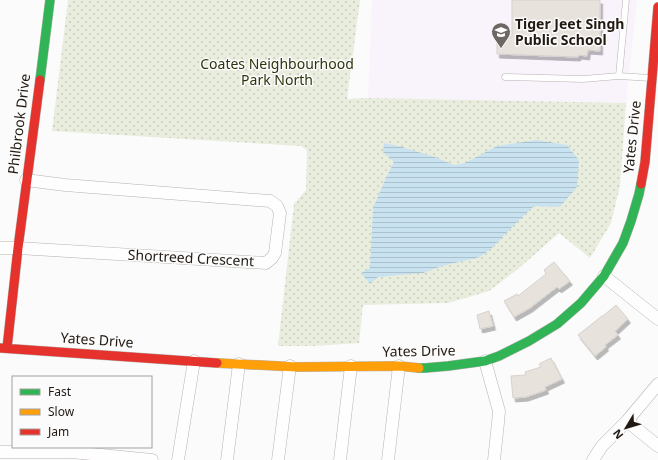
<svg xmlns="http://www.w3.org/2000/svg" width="658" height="460" viewBox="0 0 658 460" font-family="'Noto Sans',sans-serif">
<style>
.education{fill:#f9f3fc}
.park{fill:url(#park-dots)}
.water{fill:url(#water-rules)}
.building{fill:#e8e2dd;stroke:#d5d1cd;filter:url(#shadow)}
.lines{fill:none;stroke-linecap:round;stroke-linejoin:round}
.lane-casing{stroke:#b7b3b0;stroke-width:7}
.street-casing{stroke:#b7b3b0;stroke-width:13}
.fast-casing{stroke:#b7b3b0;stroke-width:10}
.slow-casing{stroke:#b7b3b0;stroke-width:10}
.jam-casing{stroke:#b7b3b0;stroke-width:10}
.lane{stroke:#fefefe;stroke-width:6}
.street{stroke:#fefefe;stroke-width:12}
.fast{stroke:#30b455;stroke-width:9}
.slow{stroke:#ff9f0a;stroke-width:9}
.jam{stroke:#e5322d;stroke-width:9}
.labels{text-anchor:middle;stroke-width:3;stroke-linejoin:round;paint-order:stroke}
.poi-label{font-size:14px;font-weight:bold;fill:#221912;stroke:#fbfbfb;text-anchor:start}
.park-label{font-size:14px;fill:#2d350c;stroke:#fbfbfb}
.street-label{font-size:14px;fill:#221912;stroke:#fbfbfb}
</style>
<defs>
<pattern id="park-dots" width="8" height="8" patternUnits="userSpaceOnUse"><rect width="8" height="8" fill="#e9edde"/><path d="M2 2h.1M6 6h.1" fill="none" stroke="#c8cbbd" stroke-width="1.8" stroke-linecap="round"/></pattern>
<pattern id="water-rules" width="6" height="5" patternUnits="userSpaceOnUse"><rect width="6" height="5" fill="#c9e2f0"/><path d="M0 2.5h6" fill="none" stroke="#acc1cd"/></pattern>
<filter id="shadow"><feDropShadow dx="2.5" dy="4" stdDeviation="0" flood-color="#0004"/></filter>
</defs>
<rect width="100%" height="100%" fill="#fbfbfb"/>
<path class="education" d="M372,0H637L626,103L368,98Z"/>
<path class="park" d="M68,0H360L347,99L368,98L626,103L620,186L611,223L590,258L559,233L518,269L489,291L448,303L363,305L359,343L313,346H278L294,204L306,190L307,150L301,146L52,131Z"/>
<path class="water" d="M537,140L567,145L579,160L577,187L560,207L534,206L515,224L493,247L480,257L442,266L423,273L378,277L370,284L361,273L370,268L373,208L385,180L394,162L383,152L384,143L402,147L435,157L454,165L465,163L497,146Z"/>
<path class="building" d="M512,0H600V51L588,50L587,56L579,55L578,57L497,54V36L512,37Z
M554,262L570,281L559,289L557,287L530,308L514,317L504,301L517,294L518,296L546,274L544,270Z
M616,305L628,319L615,331L618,335L605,345L606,347L595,356L578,335L602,316H603Z
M489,311L493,326L480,329L477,315Z
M551,358L562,379L545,387L546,390L526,397L513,398L511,376L526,375L525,372L541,367L539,364Z"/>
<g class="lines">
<defs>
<path id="lane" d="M619,76L626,0
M505,77L583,79L619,76L651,78"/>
<path id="street" d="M0,248H18L266,263L272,258L275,253L280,213L277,206L270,201L65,185L26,180
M604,276L658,319
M485,361L499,411L498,423L494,460
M627,421L658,446
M0,452H71L152,460
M178,460L194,361
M227,460L239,364
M278,460L290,366
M340,460L351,366
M388,460L399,366
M593,460L602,446L627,421L658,384"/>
<path id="fast" d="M40,80L50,0
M419,368H425L448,366L485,361L499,356L529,341L557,324L581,303L604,276L623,243L631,221L639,194L641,184"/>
<path id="slow" d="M217,363L297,367L399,366L419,368"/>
<path id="jam" d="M641,184L645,162L658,7
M0,348L217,363
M7,348L18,248L40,80"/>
</defs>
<use href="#lane" class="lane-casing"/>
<use href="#street" class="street-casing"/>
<use href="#fast" class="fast-casing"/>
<use href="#slow" class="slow-casing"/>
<use href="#jam" class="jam-casing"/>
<use href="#lane" class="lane"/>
<use href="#street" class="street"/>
<use href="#fast" class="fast"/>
<use href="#slow" class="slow"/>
<use href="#jam" class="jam"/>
</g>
<defs>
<symbol id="school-pin" viewBox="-11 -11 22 30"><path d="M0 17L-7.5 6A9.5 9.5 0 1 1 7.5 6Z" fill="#6e6864" stroke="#fbfbfb"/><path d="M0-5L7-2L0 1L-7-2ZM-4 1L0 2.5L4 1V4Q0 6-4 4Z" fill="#fff"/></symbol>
</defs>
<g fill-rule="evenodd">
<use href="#school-pin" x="490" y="21" width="22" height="30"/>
</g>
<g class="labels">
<g class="poi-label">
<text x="515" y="29">Tiger Jeet Singh<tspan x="515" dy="16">Public School</tspan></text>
</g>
<g class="park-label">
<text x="277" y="69">Coates Neighbourhood<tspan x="277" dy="16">Park North</tspan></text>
</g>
<g class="street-label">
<text transform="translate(19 124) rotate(-83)" y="5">Philbrook Drive</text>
<text transform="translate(632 137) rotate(-84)" y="5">Yates Drive</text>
<text transform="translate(191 258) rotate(3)" y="5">Shortreed Crescent</text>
<text transform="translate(97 340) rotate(4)" y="5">Yates Drive</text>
<text transform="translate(419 351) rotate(-1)" y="5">Yates Drive</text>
</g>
</g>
<rect x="12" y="376" width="140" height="72" fill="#fbfbfb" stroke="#a4a19e"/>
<rect x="20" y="389" width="20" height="6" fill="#30b455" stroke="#a4a19e"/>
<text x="48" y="396" font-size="12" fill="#221912">Fast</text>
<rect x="20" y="409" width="20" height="6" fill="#ff9f0a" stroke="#a4a19e"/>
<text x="48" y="416" font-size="12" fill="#221912">Slow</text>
<rect x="20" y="429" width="20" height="6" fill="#e5322d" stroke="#a4a19e"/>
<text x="48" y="436" font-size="12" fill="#221912">Jam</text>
<g transform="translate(626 428) rotate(232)" stroke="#fbfbfb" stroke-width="3" paint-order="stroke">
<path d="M0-3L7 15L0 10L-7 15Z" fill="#221912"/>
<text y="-6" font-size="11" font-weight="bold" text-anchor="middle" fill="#221912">N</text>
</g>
</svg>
